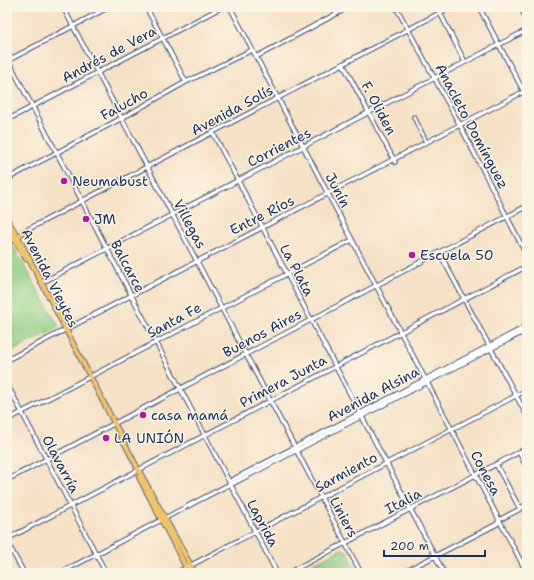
<svg xmlns="http://www.w3.org/2000/svg" width="534" height="580" viewBox="0 0 534 580" font-family="'Shantell Sans',sans-serif">
<style>
.green{fill:#8ecc82;stroke:#547e70}
.lines{fill:none;stroke-linecap:round;stroke-linejoin:round}
.minor-casing{stroke:#3c4a6e;stroke-width:5.5}
.major-casing{stroke:#3c4a6e;stroke-width:6}
.minor{stroke:#fff;stroke-width:3.5}
.major{stroke:#f1c36a;stroke-width:4.5}
.poi-dot{fill:#b5179e;stroke:#fcf5e5;stroke-width:1.5}
.labels{text-anchor:middle;stroke-width:3;stroke-linejoin:round;paint-order:stroke}
.street-label{font-size:14px;fill:#1b2f5e;stroke:#fcf5e5}
.poi-label{font-size:14px;fill:#1b2f5e;stroke:#fcf5e5;text-anchor:start}
</style>
<rect width="100%" height="100%" fill="#fcf5e5"/>
<filter id="ink" filterUnits="userSpaceOnUse"><feTurbulence type="fractalNoise" baseFrequency=".025" numOctaves="2"/><feDisplacementMap in="SourceGraphic" scale="8" xChannelSelector="R" yChannelSelector="G"/><feConvolveMatrix kernelMatrix="1 2 1 2 8 2 1 2 1" color-interpolation-filters="sRGB"/></filter>
<filter id="wash" filterUnits="userSpaceOnUse"><feTurbulence type="fractalNoise" baseFrequency=".012" numOctaves="4" result="noise"/><feDisplacementMap in="SourceGraphic" scale="16" xChannelSelector="R" yChannelSelector="G"/><feGaussianBlur stdDeviation="0.9" result="paint"/><feColorMatrix in="noise" values="0 0 0 0 0 0 0 0 0 0 0 0 0 0 0 0 0 1.4 0 .05"/><feComposite in="paint" operator="in"/></filter>
<g filter="url(#wash)">
<rect width="100%" height="100%" fill="#f5e1c6"/>
<path class="green" d="M12,244L59,327L7,354V246Z
M341,549L347,551L359,573H294Z"/>
</g>
<g filter="url(#ink)">
<g class="lines">
<defs>
<path id="minor" d="M63,7L361,573
M146,7L186,82
M230,7L527,573
M396,7L463,131L527,256
M479,7L524,92
M520,7L527,20
M440,13L465,62
M256,57L349,7
M7,58L277,573
M7,61L109,7
M343,64L395,162
M414,117L426,142
M7,120L222,7
M213,133L444,573
M7,179L122,118L186,82L252,50
M23,232L451,7
M439,252L527,416
M41,283L527,30
M527,326L232,480L230,484L234,483L527,330
M7,360L527,90
M7,384L106,573
M7,420L352,240
M519,452L527,468
M496,464L520,509
M7,480L527,206
M7,539L527,266
M7,542L24,573
M60,573L230,484
M176,573L527,390
M288,573L527,448
M402,573L497,524L499,520L520,509L527,503
M516,573L527,567"/>
<path id="major" d="M7,219L18,237L138,469L195,573
M12,230L13,236L26,259
M7,243L18,237L23,232
M139,477L189,573"/>
</defs>
<use href="#minor" class="minor-casing"/>
<use href="#major" class="major-casing"/>
<use href="#minor" class="minor"/>
<use href="#major" class="major"/>
</g>
</g>
<g class="poi-dot">
<circle cx="64" cy="181" r="4"/>
<circle cx="86" cy="219" r="4"/>
<circle cx="412" cy="255" r="4"/>
<circle cx="143" cy="415" r="4"/>
<circle cx="106" cy="438" r="4"/>
</g>
<g class="labels">
<g class="street-label">
<text transform="translate(109 54) rotate(-28)" y="5">Andrés de Vera</text>
<text transform="translate(124 104) rotate(-29)" y="5">Falucho</text>
<text transform="translate(379 108) rotate(62)" y="5">F. Oliden</text>
<text transform="translate(232 110) rotate(-28)" y="5">Avenida Solís</text>
<text transform="translate(472 126) rotate(62)" y="5">Anacleto Domínguez</text>
<text transform="translate(279 147) rotate(-27)" y="5">Corrientes</text>
<text transform="translate(338 190) rotate(62)" y="5">Junín</text>
<text transform="translate(262 215) rotate(-27)" y="5">Entre Ríos</text>
<text transform="translate(190 224) rotate(62)" y="5">Villegas</text>
<text transform="translate(128 266) rotate(62)" y="5">Balcarce</text>
<text transform="translate(297 270) rotate(62)" y="5">La Plata</text>
<text transform="translate(50 278) rotate(63)" y="5">Avenida Vieytes</text>
<text transform="translate(174 320) rotate(-28)" y="5">Santa Fe</text>
<text transform="translate(262 333) rotate(-28)" y="5">Buenos Aires</text>
<text transform="translate(283 381) rotate(-28)" y="5">Primera Junta</text>
<text transform="translate(373 394) rotate(-28)" y="5">Avenida Alsina</text>
<text transform="translate(61 464) rotate(62)" y="5">Olavarría</text>
<text transform="translate(346 472) rotate(-28)" y="5">Sarmiento</text>
<text transform="translate(486 473) rotate(62)" y="5">Conesa</text>
<text transform="translate(403 501) rotate(-28)" y="5">Italia</text>
<text transform="translate(344 517) rotate(62)" y="5">Liniers</text>
<text transform="translate(263 523) rotate(62)" y="5">Laprida</text>
</g>
<g class="poi-label">
<text x="72" y="186">Neumabust</text>
<text x="94" y="224">JM</text>
<text x="420" y="260">Escuela 50</text>
<text x="151" y="420">casa mamá</text>
<text x="114" y="443">LA UNIÓN</text>
</g>
</g>
<rect width="534" height="580" fill="none" stroke="#fcf5e5" stroke-width="24"/>
<path d="M384 550v6h101v-6" fill="none" stroke="#1b2f5e" stroke-width="2"/>
<text x="390" y="550" font-size="12" fill="#1b2f5e" stroke="#fcf5e5" stroke-width="3" paint-order="stroke">200 m</text>
</svg>
